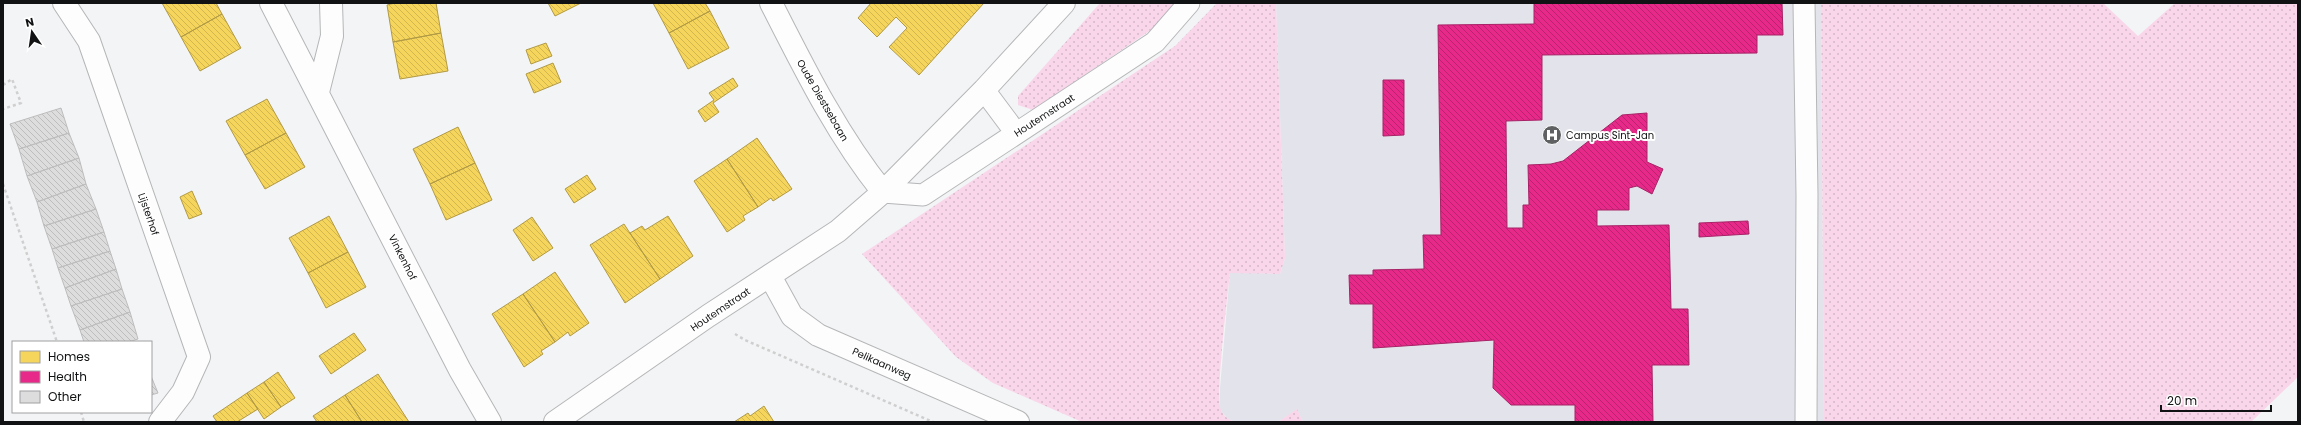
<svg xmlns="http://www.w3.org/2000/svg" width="2301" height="425" viewBox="0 0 2301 425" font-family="Poppins,sans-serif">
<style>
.built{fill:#e3e4eb}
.grass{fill:url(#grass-dots)}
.homes{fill:url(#homes-back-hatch);stroke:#b19a46}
.health{fill:url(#health-back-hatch);stroke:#a72266}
.building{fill:url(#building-back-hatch);stroke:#bdbdbe}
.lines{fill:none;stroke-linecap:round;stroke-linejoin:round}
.service-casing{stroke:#b5b6b7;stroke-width:23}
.minor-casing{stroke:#b5b6b7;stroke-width:24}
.tertiary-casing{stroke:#b5b6b7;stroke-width:24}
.path{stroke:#cfcfd0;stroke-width:2.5;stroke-dasharray:3 3;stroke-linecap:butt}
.service{stroke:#fdfdfe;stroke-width:21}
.minor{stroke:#fdfdfe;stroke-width:22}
.tertiary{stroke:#fdfdfe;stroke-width:22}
.labels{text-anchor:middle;stroke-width:4;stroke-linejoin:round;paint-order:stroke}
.street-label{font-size:10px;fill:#111213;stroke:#fff}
.poi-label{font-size:10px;fill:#111213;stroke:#fff;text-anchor:start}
</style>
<defs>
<pattern id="grass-dots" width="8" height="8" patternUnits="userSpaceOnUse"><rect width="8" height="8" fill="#fad6eb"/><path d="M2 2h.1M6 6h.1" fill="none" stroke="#d5b7c9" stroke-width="1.8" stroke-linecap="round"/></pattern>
<pattern id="homes-back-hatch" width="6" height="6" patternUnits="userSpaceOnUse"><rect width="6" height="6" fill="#f6d55c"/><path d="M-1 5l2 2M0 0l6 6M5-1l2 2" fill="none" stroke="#d2b64f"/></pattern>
<pattern id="health-back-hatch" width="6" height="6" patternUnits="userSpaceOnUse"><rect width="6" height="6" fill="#e7298a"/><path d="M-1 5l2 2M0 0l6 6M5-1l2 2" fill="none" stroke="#ba2270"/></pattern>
<pattern id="building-back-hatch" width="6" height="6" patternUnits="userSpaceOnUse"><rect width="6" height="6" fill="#ddddde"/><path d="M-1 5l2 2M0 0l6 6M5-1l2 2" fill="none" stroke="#bdbdbe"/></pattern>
</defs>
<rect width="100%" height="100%" fill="#f3f4f5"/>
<path class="built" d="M1276,3H1821L1824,422H1303L1297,410L1278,422H1235L1228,419L1220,410V388L1230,272L1280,274L1285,258Z"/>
<path class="grass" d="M1100,3H1180L1177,8L1148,32L1033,110L1018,105V96Z
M1217,3H1276L1285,258L1280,274L1230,273C1228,292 1215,400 1221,410C1223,416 1229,419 1234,422H1082L993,383L956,357L862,254L1175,46Z
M1821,3H2103L2138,36L2175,3H2298V377L2251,422H1824Z
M1297,409L1303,422H1278Z"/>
<path class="homes" d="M162,3H216L222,14L181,37Z
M395,3H436L441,33L393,42L387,5Z
M548,3H581L555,16Z
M653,3H705L710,11L669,33Z
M871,3H984L919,75L889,47L907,28L896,17L877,37L858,18Z
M710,11L729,48L688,69L669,33Z
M222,14L241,48L200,71L181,37Z
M441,33L448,71L400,79L393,42Z
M546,43L552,56L531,64L526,50Z
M553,63L561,82L534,93L526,74Z
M733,78L738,86L713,103L719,112L705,122L698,111L714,100L709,93Z
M267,99L286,133L245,155L226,121Z
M458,127L475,163L430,184L413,149Z
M286,133L305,167L265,189L245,155Z
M757,138L792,189L773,201L771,198L758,207L727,159Z
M727,159L758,207L743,216L745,220L727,232L694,181Z
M475,163L492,200L446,220L430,184Z
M587,175L596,189L574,203L565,189Z
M192,191L202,214L189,219L180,197Z
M329,216L348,252L308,273L289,238Z
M668,216L693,256L660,279L630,233L642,226L645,230Z
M532,217L553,248L533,261L513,230Z
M624,224L660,279L625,303L590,245Z
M348,252L366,287L326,308L308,273Z
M555,272L589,323L570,336L568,332L555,342L523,294Z
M523,294L555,342L541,351L543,354L524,367L492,314Z
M354,333L366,350L331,374L319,356Z
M278,372L295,398L281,407L264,382Z
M378,374L409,422H362L345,395Z
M264,382L281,407L264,419L247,393Z
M247,393L258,409L237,422H217L213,416Z
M345,395L362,422H317L313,416Z
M764,406L774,422H734L748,413L750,416Z"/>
<path class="health" d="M1534,3H1782L1783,35H1757V53L1542,55V120L1506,121L1507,228H1523V205H1529L1528,165L1551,164L1563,161L1622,115L1647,113V162L1663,169L1652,194L1637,186L1629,188V210H1597V226L1669,225L1671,309H1688L1689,365H1652L1653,422H1575V405H1511L1493,388L1494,340L1373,348V304H1350L1349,275H1373V270L1424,269L1423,235H1441L1438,25L1534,24Z
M1383,80H1404V135L1383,136Z
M1748,221L1749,234L1699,237V223Z"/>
<path class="building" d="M61,108L69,133L19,149L10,124Z
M69,133L79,158L27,176L19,149Z
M79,158L86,184L37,202L27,176Z
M86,184L96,209L44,226L37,202Z
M96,209L104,232L52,249L44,226Z
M104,232L110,251L58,268L52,249Z
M110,251L116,269L65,288L58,268Z
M116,269L122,289L71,306L65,288Z
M122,289L130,312L80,330L71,306Z
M130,312L138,339L128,342H84L80,330Z
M151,376L158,393L151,395Z"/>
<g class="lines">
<defs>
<path id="service" d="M1804,3L1807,195L1806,422
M984,90L1016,133
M883,192L923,195L1155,42L1189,3"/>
<path id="minor" d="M64,3L89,41L199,357L183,392L160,422
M271,3L460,370L490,422
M771,3C804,68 837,135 883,192
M318,92L332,36L331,3
M770,276L792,316L818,335L1018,422"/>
<path id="tertiary" d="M555,422L708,316L838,231L883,192L984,90L1064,3"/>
</defs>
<use href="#service" class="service-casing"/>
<use href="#minor" class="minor-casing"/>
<use href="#tertiary" class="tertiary-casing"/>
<path class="path" d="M3,85L12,79L21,103L3,109
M3,184L57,342
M735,334L745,340L933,422
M81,412L84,422"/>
<use href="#service" class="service"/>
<use href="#minor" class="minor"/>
<use href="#tertiary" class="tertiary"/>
</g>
<defs>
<symbol id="hospital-disc" viewBox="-11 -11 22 22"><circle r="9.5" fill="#606162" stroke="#fff"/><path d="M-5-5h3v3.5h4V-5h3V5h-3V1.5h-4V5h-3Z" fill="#fff"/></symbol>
</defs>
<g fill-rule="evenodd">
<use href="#hospital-disc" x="1541" y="124" width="22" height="22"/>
</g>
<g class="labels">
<g class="street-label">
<text transform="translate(823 100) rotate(60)" y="4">Oude Diestsebaan</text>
<text transform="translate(1044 115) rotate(-33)" y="4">Houtemstraat</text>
<text transform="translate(149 214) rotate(71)" y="4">Lijsterhof</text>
<text transform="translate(403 257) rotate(63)" y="4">Vinkenhof</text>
<text transform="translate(720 309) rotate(-34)" y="4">Houtemstraat</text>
<text transform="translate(882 363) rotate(24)" y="4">Pelikaanweg</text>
</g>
<g class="poi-label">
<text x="1566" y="139">Campus Sint-Jan</text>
</g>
</g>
<rect width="2301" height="425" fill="none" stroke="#111213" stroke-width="8"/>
<rect x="12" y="341" width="140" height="72" fill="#ffffff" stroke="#a0a0a1"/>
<rect x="20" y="351" width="20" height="12" fill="#f6d55c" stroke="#a0a0a1"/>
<text x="48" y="361" font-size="12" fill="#111213">Homes</text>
<rect x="20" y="371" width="20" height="12" fill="#e7298a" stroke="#a0a0a1"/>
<text x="48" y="381" font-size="12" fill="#111213">Health</text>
<rect x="20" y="391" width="20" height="12" fill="#ddddde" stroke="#a0a0a1"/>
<text x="48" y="401" font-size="12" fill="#111213">Other</text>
<g transform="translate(32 32) rotate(347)" stroke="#ffffff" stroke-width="3" paint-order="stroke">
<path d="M0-3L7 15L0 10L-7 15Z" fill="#111213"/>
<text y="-6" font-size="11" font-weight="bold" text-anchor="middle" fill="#111213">N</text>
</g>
<path d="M2161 405v6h110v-6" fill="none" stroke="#111213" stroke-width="2"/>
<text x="2167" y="405" font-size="12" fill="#111213" stroke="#ffffff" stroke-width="3" paint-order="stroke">20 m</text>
</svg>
